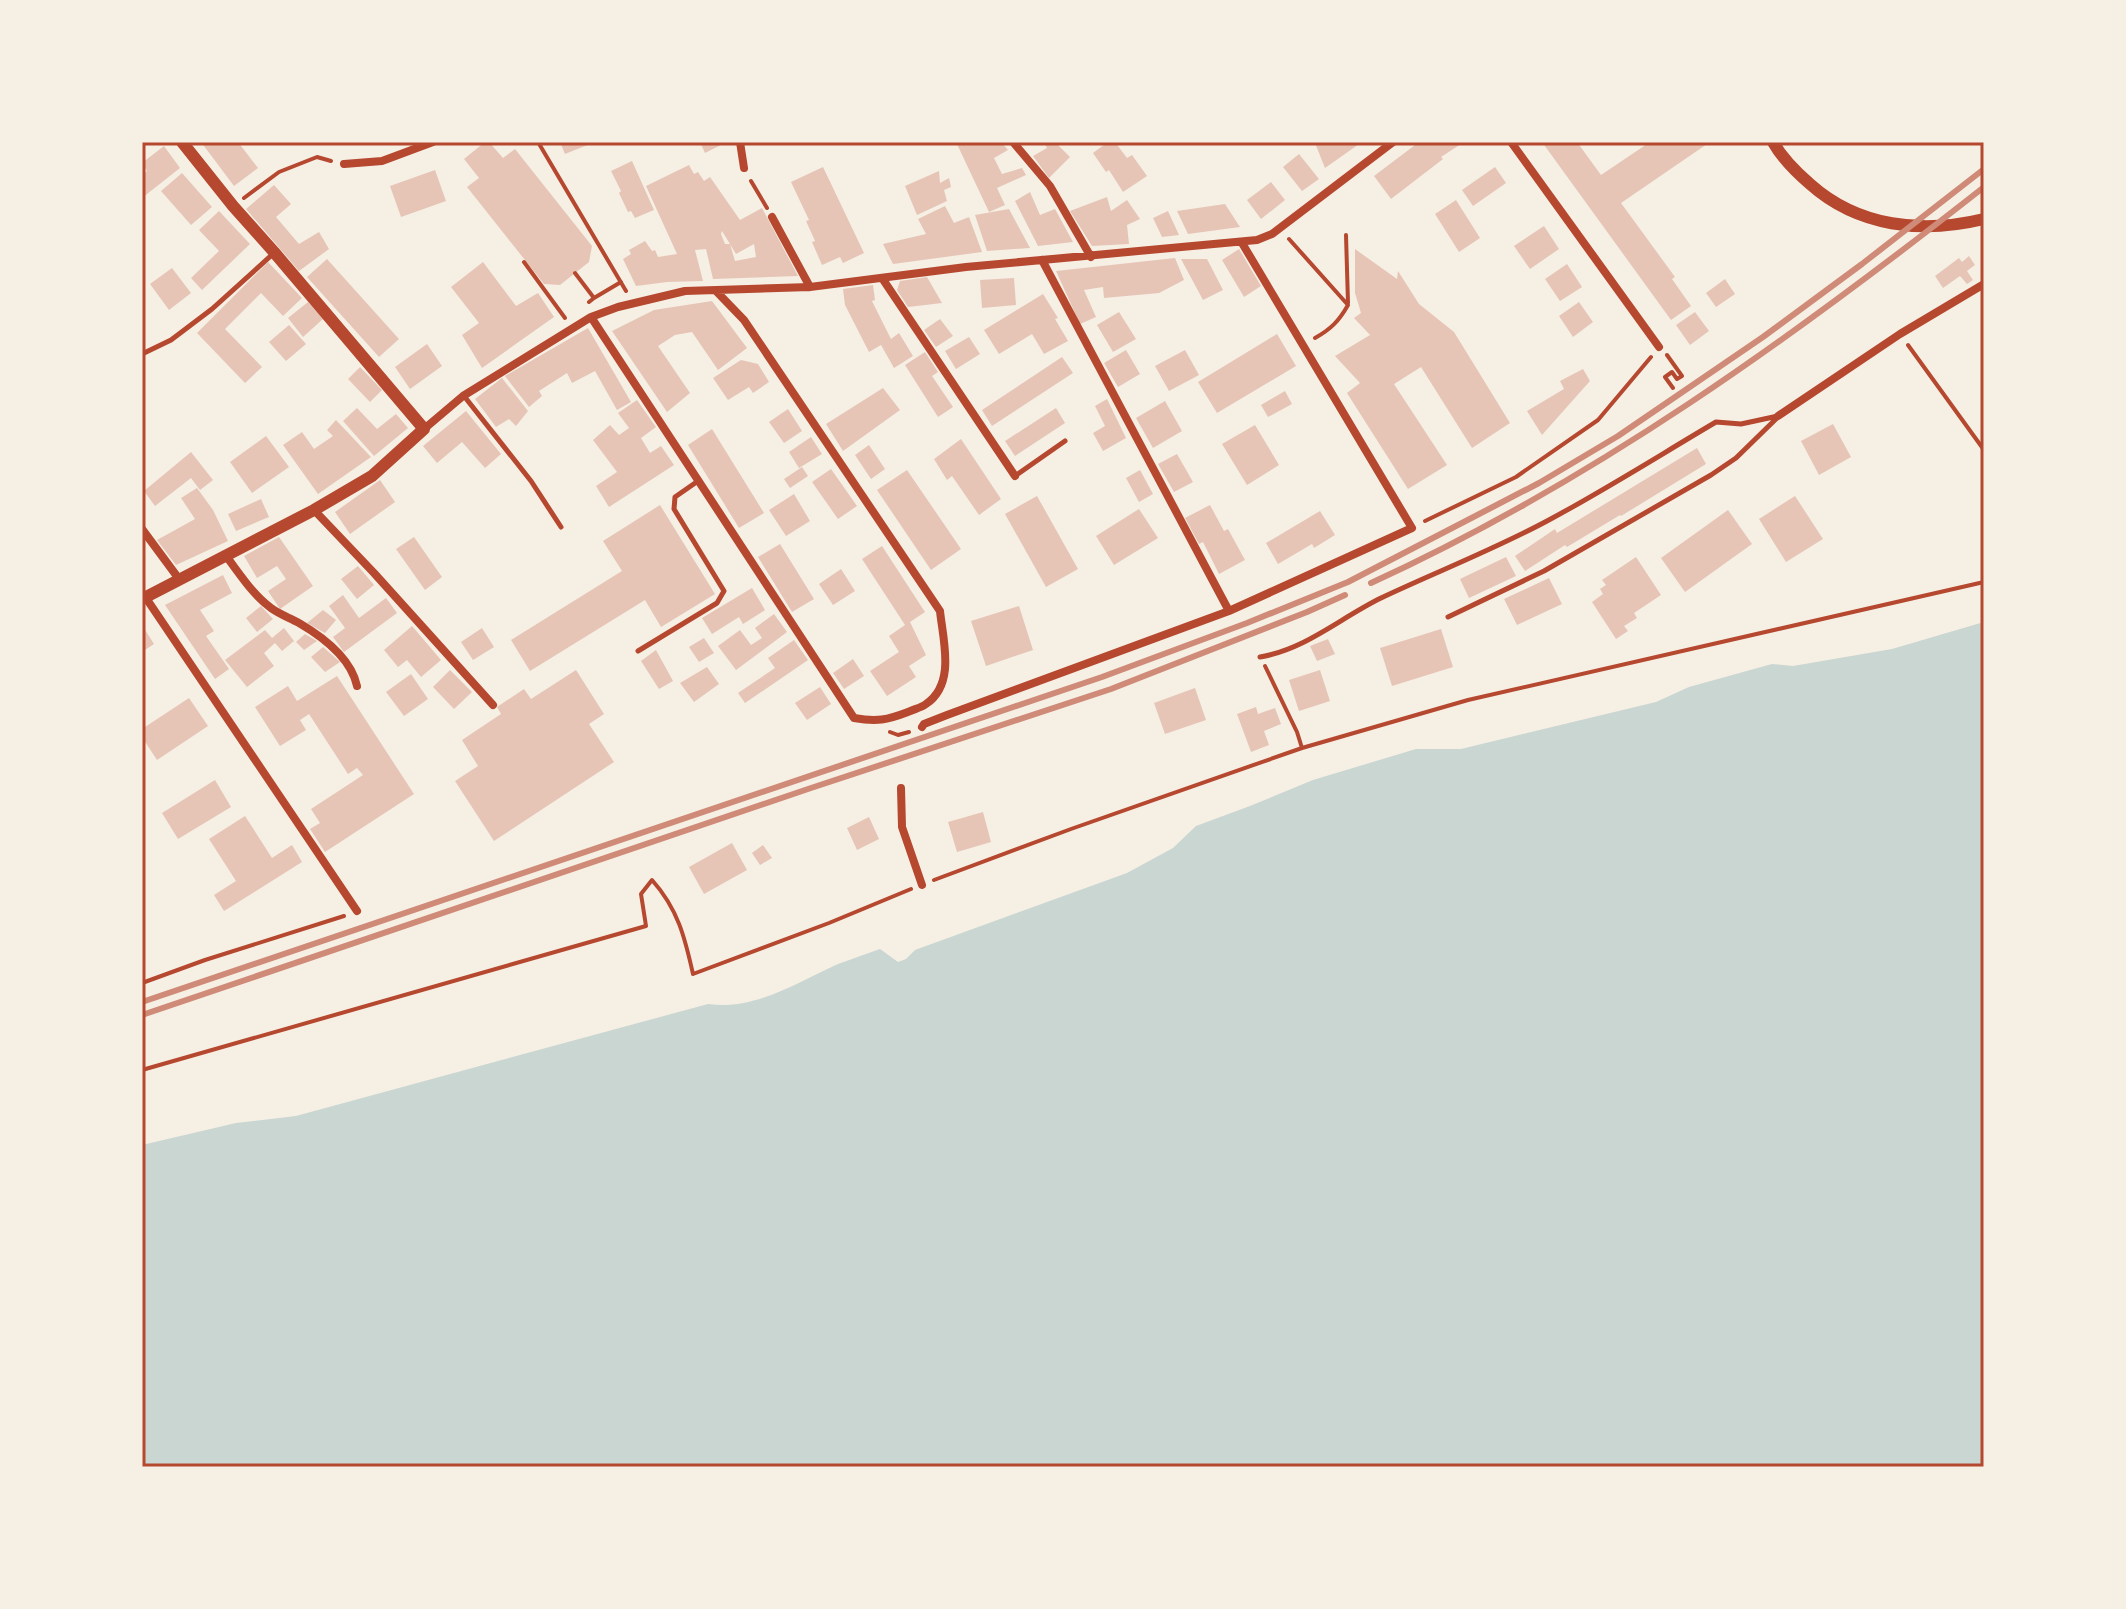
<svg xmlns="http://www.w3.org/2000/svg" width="2126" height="1609" viewBox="0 0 2126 1609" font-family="'Exo 2',sans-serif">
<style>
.water{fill:#c9d6d2}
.building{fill:#e6c5b7;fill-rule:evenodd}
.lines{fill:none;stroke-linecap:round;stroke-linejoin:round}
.path{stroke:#b5482f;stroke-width:4}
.service{stroke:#b5482f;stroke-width:5}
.minor{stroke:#b5482f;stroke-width:8}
.tertiary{stroke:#b5482f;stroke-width:12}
.rail{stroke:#cf8b77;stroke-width:6}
.neatline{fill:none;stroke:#b5482f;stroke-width:3}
</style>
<rect width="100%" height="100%" fill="#f6efe4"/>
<path class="water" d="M1984,622V1467H142V1145L236,1123L296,1116L708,1004C754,1011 798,982 838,964C852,959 866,954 880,949L898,962L906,959L915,950L1127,873L1173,848L1196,826L1250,806L1313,780L1416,749H1461L1656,702L1689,687L1772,664L1793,666L1892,649Z"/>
<path class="building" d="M201,142H238L258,168L234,186Z
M485,142H489L503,158L515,149L592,246L589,262L560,285L544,284L467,187L479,178L464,159Z
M560,142H595L565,154Z
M700,142H727L705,153Z
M956,142H1001L1008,150L994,158L1002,174L1022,168L1026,175L997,188L1005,205L989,212Z
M1044,142H1062L1057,144L1070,157L1049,178L1033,156L1047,148Z
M1108,142H1115L1127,158L1132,155L1147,176L1123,192L1109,170L1106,172L1093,153Z
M1317,142H1362L1325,168L1315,143Z
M1419,142H1464L1441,157L1443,159L1391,199L1374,176Z
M1542,142H1577L1601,175L1650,142H1710L1621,203L1675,277L1672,279L1691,306L1671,320Z
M164,146L180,168L142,198V175L147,171L142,163Z
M1299,154L1319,179L1302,191L1283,167Z
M632,161L654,210L635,218L631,211L628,212L619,193L621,191L611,171Z
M689,165L694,174L698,172L704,181L710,177L740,220L762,208L798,276L713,279L706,249L695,250L703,281L667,282L636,286L623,259L631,254L629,250L645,241L652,251L655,250L658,257L677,254L646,186ZM722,231L736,254L754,244L756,257L735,261L730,244H725L721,234Z
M823,167L864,253L843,263L840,257L822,265L812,242L815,241L806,221L809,220L791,182Z
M1495,167L1506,183L1473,206L1462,190Z
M435,170L446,201L401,217L390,186Z
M939,171L940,183L949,178L951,187L944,190L947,201L917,215L905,186Z
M182,173L212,207L191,225L161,191Z
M1271,182L1285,200L1261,219L1247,200Z
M274,185L291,204L276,217L299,244L319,232L329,249L299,271L246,209Z
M1030,192L1040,215L1055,209L1073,242L1038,246L1015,201Z
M1107,197L1111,211L1127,200L1140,219L1127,225L1129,244L1092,246L1070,211Z
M1456,200L1480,238L1459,252L1435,214Z
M1225,204L1240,227L1188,234L1177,211Z
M945,206L954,223L969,217L982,252L893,264L883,244L926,234L918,219Z
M1009,209L1030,248L987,251L975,215Z
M219,211L250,244L202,290L191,278L219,251L199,230Z
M1168,211L1179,235L1162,237L1153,218Z
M1544,226L1559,249L1530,269L1514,246Z
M1239,249L1261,286L1244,297L1222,260Z
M1355,249L1397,279L1398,271L1419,304L1454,332L1510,423L1472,448L1421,367L1394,384L1447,465L1408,489L1347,393L1360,383L1335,356L1370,335L1354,318L1361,313L1355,293Z
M1969,256L1975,265L1967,271L1973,280L1967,284L1960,276L1943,288L1935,276L1959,258L1962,262Z
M1175,258L1184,280L1159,293L1104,298L1103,287L1084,290L1096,317L1080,324L1056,271Z
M327,259L399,339L379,357L307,277Z
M1181,259H1207L1223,290L1203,300Z
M268,262L302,298L283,316L261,293L225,329L262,367L245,383L197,333Z
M483,262L516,306L538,293L554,317L482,368L462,335L479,323L451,287Z
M1567,264L1582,287L1560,301L1545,279Z
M172,268L191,293L169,310L150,284Z
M927,277L942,303L908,307L897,290L900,281Z
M1014,278L1016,305L982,308L980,280Z
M1725,279L1735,294L1716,307L1706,293Z
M873,285L875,300L872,301L891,339L899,333L913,356L894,368L881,345L869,352L845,305L843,289Z
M1043,294L1058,318L1055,319L1068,341L1044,354L1032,334L999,354L984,330Z
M712,301L747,348L718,370L692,332L675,335L658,346L690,393L667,412L612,331L654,310Z
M308,302L323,319L303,337L288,318Z
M1579,302L1593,322L1573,337L1559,316Z
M1119,312L1136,339L1113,352L1097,325Z
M1695,312L1709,331L1690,345L1676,325Z
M940,319L953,336L936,347L924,330Z
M289,325L306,344L286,361L269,342Z
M588,328L631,402L617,410L595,371L572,383L567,373L539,391L542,396L529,407L505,376Z
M1277,334L1296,366L1217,413L1198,382Z
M969,337L980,354L956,369L945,351Z
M427,344L442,366L410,389L395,367Z
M1126,350L1140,374L1118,387L1104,363Z
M1185,350L1199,375L1169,391L1155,366Z
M925,352L938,372L932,376L953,407L938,417L905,365Z
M1062,357L1073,373L992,426L982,410Z
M741,360L758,364L769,382L753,393L749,387L728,400L713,378Z
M360,367L382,390L370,402L348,379Z
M1583,369L1590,381L1542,435L1527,411L1564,389L1560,381Z
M502,378L528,411L516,426L509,419L496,427L475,399Z
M883,388L900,410L843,451L826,424Z
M1285,391L1292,404L1268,417L1261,405Z
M1107,399L1126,438L1103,451L1093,433L1105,426L1095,406Z
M637,400L656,427L641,438L650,453L661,446L674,465L609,507L596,486L617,472L593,440L610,425L619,435L629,428L618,413Z
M1165,401L1182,431L1153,448L1136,418Z
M357,408L377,429L396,414L408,428L374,456L343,421Z
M1056,408L1065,423L1015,456L1005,441Z
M788,409L802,431L784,443L769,422Z
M466,411L501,454L485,468L462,442L437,463L423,446Z
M336,420L371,457L318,494L283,445L302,432L314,449L333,436L327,430Z
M1833,424L1851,457L1819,475L1801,441Z
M1255,425L1279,465L1247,485L1222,444Z
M712,429L764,513L739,528L688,445Z
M266,436L289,467L252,493L230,462Z
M811,437L822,454L799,468L789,452Z
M961,439L1001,499L979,515L952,476L947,480L934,459Z
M869,445L885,469L871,479L855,455Z
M1697,448L1706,464L1621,516L1620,515L1567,547L1565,545L1525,571L1515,556L1555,529L1557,533Z
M191,452L213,480L200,490L191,478L155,506L144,491Z
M1177,454L1193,482L1174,492L1158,464Z
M802,467L808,476L790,488L784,479Z
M831,469L857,506L838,519L812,482Z
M907,470L961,549L931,570L877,490Z
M1140,470L1153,494L1139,502L1126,478Z
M380,480L395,502L350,534L335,512Z
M197,488L213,510L228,541L176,565L157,540L195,519L181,498Z
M794,494L810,521L786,536L769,510Z
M1037,496L1078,569L1046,587L1005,514Z
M1795,496L1823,539L1786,562L1759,519Z
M261,499L269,517L236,531L228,514Z
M660,505L715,594L661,627L645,600L530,671L511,640L622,571L603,541Z
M1210,505L1224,531L1228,529L1245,560L1219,574L1203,542L1199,544L1185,518Z
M1139,509L1158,538L1114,565L1096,536Z
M1728,510L1752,544L1685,592L1661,558Z
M1320,511L1335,535L1314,548L1312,544L1278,564L1266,543Z
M279,537L313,586L280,609L268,591L286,579L277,566L257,578L244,556Z
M414,537L442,577L425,590L396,549Z
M780,544L814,599L792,612L758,557Z
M882,546L925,612L910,622L926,655L909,666L916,677L887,696L870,671L899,652L889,636L905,625L862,559Z
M1506,557L1516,576L1469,598L1460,579Z
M1636,557L1661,595L1634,613L1637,618L1624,626L1628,631L1616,639L1592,602L1603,594L1600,589L1606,585L1602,580Z
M358,566L374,585L357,599L341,579Z
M841,569L855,591L833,605L819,584Z
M223,575L232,593L200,610L214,631L206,636L229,669L215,679L165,605Z
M1549,578L1562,604L1517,625L1504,599Z
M752,588L765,610L743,624L739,617L712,634L702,618Z
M343,595L359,618L386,598L397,613L344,652L333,637L345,628L329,606Z
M261,606L273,619L257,632L246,618Z
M1019,606L1033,650L986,666L971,621Z
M323,610L336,620L325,633L307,623Z
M774,614L787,632L736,670L718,646L740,630L751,645L762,638L755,628Z
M142,625L154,644L142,652Z
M412,626L441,660L421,677L407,660L398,667L384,650Z
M284,628L294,641L282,651L275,643L264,653L274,666L247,687L225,660L265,630L272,638Z
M482,628L494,647L473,660L461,642Z
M1441,629L1453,667L1392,686L1380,648Z
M305,634L317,641L304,650L296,642Z
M704,638L714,653L699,662L689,647Z
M1328,639L1335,654L1317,661L1310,646Z
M794,640L808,660L745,703L738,693L775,668L768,658Z
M323,647L340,662L325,672L311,657Z
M656,650L673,681L659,689L641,661Z
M853,659L864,676L844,689L833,673Z
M707,667L719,684L694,702L680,683Z
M450,670L472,692L454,709L433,687Z
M576,670L604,714L589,724L614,762L494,841L455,781L478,766L462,740L501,714L497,707L524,689L531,699Z
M1320,670L1330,701L1299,711L1289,680Z
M411,674L428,699L404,716L386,692Z
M337,676L414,794L325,852L310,829L320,823L311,809L363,775L357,768L348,774L309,714L300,720L306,730L280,746L255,707L288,686L297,701Z
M820,687L831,704L807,720L795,703Z
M1195,688L1206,720L1165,734L1154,703Z
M189,698L208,726L157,760L142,737V729Z
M1256,707L1258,714L1275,708L1281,724L1264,731L1269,745L1251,752L1237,714Z
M215,780L231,807L178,839L162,813Z
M983,812L991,842L957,852L948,822Z
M245,816L272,858L292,845L302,862L224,911L214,895L236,881L209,839Z
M869,817L879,839L857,850L847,828Z
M732,843L747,870L704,894L689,867Z
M763,845L772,858L760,865L752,853Z"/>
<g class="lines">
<path class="path" d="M538,142L626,291
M751,181L767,208
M244,198L279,172L317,157L331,161
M1346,235L1348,303
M1289,239L1348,305C1339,321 1331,329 1315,338
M524,262L565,318
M575,273L594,298L589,302
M594,298L621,282
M1908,345L1984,450
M1667,355L1682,376L1677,379L1672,372L1665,377L1673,388
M1425,521L1516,477L1598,420L1651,357
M1265,666L1297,732L1302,748
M890,732L898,735L909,732
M934,880L1071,829L1302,748L1468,700L1984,582
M142,983L205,960L344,916
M142,1070L646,926L641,894L652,880C678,909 685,938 693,974L829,923L911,889"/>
<path class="service" d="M142,354L171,340L212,309L274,253
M464,396L531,481L561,527
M1015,476L1065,441
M1448,617L1544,571L1711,475L1736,458L1778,417
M638,651L717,603L724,591L674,509L675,497L698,481
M1260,657C1306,649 1340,618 1381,598C1436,572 1493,550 1547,521C1605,490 1660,455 1716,422L1741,424L1778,416"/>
<path class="minor" d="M740,142L744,168
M1013,142L1050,186L1091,257
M1511,142L1659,347
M344,164L382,161L433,142
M772,217L810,287
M1042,260L1229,611
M882,278L1015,476
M591,317L854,718C877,722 887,720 908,712C914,709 921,708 926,704C956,684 943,640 940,611L744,320L716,291
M1778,416L1900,334L1984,284
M424,429L463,396L591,317L618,307L685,291L810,287L966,267L1257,240L1272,234L1393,142
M314,510L374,573L493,705
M142,529L179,579
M226,556C240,574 252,594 271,608C279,614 290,618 299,623C323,637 351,658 357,686
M146,598L357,911
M922,727L924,724L947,715L1229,611L1412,528L1242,243
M901,788L902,827L922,885"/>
<path class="tertiary" d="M1773,142C1782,158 1796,172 1810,184C1858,227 1922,234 1984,219
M142,599L314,510L372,476L424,429L274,252L233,206L182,142"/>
<path class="rail" d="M1371,583C1594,481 1792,338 1984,187
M142,1002L1102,677L1247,623L1348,582L1539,483L1618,436L1763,337L1862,264L1984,169
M142,1015L811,788L1111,689L1307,612L1345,595"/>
</g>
<rect width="2126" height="1609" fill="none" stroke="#f6efe4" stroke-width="288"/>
<rect x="144" y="144" width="1838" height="1321" class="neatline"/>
</svg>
